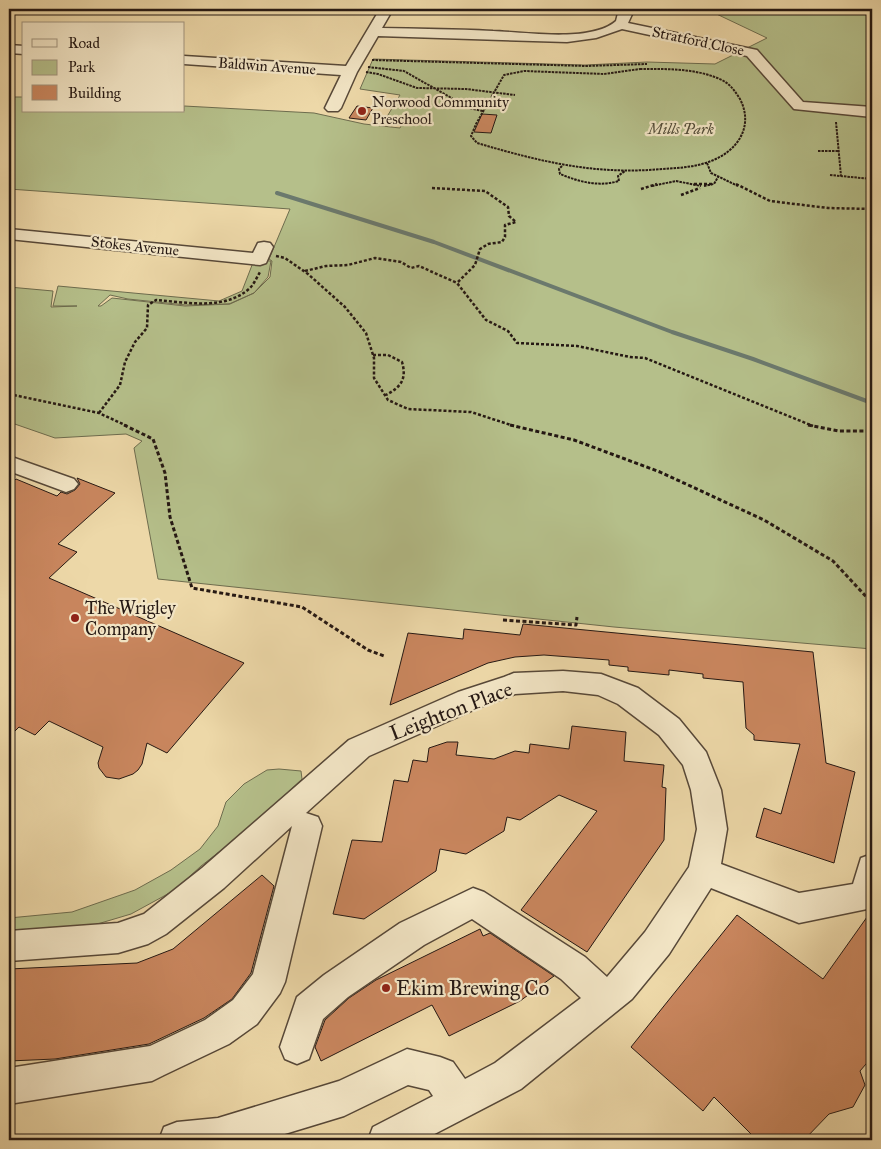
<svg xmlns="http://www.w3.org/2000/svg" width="881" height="1149" viewBox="0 0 881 1149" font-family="'IM FELL Great Primer',serif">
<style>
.green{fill:#b5bf8a;stroke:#6d6c4e}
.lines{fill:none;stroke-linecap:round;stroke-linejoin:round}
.stream{stroke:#6b796d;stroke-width:4}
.building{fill:#c9865e;stroke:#251813}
.minor-casing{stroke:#574838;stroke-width:3}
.path-far2{stroke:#251813;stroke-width:2;stroke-dasharray:2.5 1;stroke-linecap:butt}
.path-far1{stroke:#251813;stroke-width:2.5;stroke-dasharray:3 2;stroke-linecap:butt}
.path{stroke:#251813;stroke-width:3;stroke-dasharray:4 2.5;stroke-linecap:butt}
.minor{fill:#f3e6c6;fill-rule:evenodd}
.poi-dot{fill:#8f2418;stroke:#f3e6c6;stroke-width:2}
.labels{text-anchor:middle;stroke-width:4.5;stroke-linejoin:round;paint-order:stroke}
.far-street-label{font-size:15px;fill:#251813;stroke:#f3e6c6}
.far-poi-label{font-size:15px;fill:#251813;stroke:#f3e6c6;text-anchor:start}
.far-park-label{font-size:15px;font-style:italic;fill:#504a37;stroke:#f3e6c6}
.poi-label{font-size:18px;fill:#251813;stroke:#f3e6c6;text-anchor:start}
.near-street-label{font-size:21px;fill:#251813;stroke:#f3e6c6}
.near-poi-label{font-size:21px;fill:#251813;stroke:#f3e6c6;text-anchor:start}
</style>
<rect width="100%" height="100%" fill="#edd8a8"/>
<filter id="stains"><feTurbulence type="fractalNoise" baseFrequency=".004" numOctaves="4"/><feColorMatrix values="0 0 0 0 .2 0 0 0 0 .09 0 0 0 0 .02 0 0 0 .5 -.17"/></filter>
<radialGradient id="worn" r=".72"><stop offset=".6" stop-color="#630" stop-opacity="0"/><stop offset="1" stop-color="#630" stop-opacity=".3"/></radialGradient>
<path class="green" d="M706,9H872V649L614,627L158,579L134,448L142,441L126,434L55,438L9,422V287L53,291L51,307L77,306H53L58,286L219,301L242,291L254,260L271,261L268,277L254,293L229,304L186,305L128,299L110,295L98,306H101L112,298L185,306L230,304L254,293L270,277L272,261L269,259L290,209L9,189V97H24V111H184V106L314,113L364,124L400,128L403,122L385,120L400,95L360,89L373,59L585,65L647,62L715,64L767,38Z
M279,769L301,771L302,779L250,828L201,866L175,890L131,914L94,925L59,929L9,931V918L72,912L135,890L171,870L200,849L218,826L226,802L244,784L267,770Z"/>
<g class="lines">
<path class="stream" d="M277,193L434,242L672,332L753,359L872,403"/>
</g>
<path class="building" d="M357,106L373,108L366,120L349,118Z
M482,114L497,115L491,133L474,132Z
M77,478L115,493L58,544L77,552L49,578L244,663L167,753L147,743L142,764L138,770L133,774L119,779L106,777L99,768L98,763L103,747L49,721L35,735L19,727L9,737V486L16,479L57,496L61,492L67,494L75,490L80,484Z
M523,624L813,652L826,763L855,772L834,863L756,837L764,808L781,814L800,744L754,740V735L746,728L743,682L703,678V674L669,670V675L628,671V667L609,665V660L544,655L515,657L488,663L390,705L408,633L463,639L464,629L520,635Z
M572,726L626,732L624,761L664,765L662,787L666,788L664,840L587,952L521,910L597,811L559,795L520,820L507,817L504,831L466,854L440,849L436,871L364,919L333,914L352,840L382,842L394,780L408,782L413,760L427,762L429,748L447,742H458L456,755L494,759L515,751L529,753L530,744L569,749Z
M262,875L274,886L251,973L232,999L204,1018L149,1044L55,1059L9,1061V969L137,963L173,949Z
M872,910V1057L860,1071L865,1085L853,1107L829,1114L804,1140H757L714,1097L703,1111L631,1047L737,915L823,979Z
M480,929L483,936L490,933L554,976L520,1001L449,1036L432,1005L321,1061L315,1047L325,1020L349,998L376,980Z"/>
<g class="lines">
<defs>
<path id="minor" d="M380,9H393L382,28C419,29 456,29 493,31C525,32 591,43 616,21L619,9H631L633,12L628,23L757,50L803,102L872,107V117L794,109L747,56L622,29L596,38L567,42L378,36L357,72L341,108L338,111H328L325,108L341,75L184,64V56L346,66Z
M9,45L24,46V54L9,53Z
M9,229L253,253L258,243L264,242L270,243L273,247L266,263L260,265L9,239Z
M9,456L74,479L78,484L74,489L66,492L9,471Z
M563,671L601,674L638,688L679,719L706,752L721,790L727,829L721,864L799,893L853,884L861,858L872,854V908L799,923L711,888L669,954L632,999L521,1089L423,1140H368L373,1127L433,1096L429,1090L408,1085L344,1116L265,1140H159L164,1127L177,1122L218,1118L339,1081L407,1049L440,1057L453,1062L465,1079L495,1063L581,998L561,979L472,919L424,945L348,997L323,1019L309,1059L297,1064L285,1059L280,1047L297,997L324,975L400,923L473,888L484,892L585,957L607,977L645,932L689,867L697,829L691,790L683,765L659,735L618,704L598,695L563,691L515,694L478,708L369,756L306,813L318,817L322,826L285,982L280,993L257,1024L229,1044L164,1075L152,1081L9,1104V1068L150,1046L205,1020L233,1000L253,974L292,826L224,888L166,934L148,944L118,953L9,961V931L118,923L144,914L202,868L349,740L458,692L504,677L514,673Z"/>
</defs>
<use href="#minor" class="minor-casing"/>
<path class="path-far2" d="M372,60L586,66L647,64
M368,67L404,71L469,108L483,111
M640,69C667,69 696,68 722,80C730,84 735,91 740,99C754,126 738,151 711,161C696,167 679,168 663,169C594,175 542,162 477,143L471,136L476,124L504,75L524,71L604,74Z
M366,72L378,74L417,88L466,89L515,95
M836,122L841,176
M818,151H839
M707,163L711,173L738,186
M562,166L559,169L560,174C580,182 598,187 619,181L618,176L625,171
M830,175L872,179
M652,186L676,181L701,186
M704,186L714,184L718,177"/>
<path class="path-far1" d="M694,184H713
M736,184L770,201L828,208L872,209
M432,188L485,191L508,207L509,216L516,222L505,225V237L502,242L488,244L480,249L475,265L457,283
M641,189L657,184
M681,195L700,188
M276,256L285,258L308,274L345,307L366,333L374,358V378L388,400L408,409L471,412L514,426
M305,271L326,266L348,265L375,258L401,262L411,268L419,266L457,283L486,320L508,331L517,343L577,346L630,357L645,358L813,426
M373,355H388L402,362C407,379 401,387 386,395
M9,394L99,413L127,426
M99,413L120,385L125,362L135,342L147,328L148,305L156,300C186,302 225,311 250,288C254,284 257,277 260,272"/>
<path class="path" d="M124,425L153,439L165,473L170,517L192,588L302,607L368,650L384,656
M510,425L574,440L660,472L764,520L833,561L872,603
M808,425L839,431H872
M503,620L576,625L577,617"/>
<use href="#minor" class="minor"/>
</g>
<g class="poi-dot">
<circle cx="362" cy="111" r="5"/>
<circle cx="75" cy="618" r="5"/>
<circle cx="386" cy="988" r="5"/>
</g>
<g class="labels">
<g class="far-street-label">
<text transform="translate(698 41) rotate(12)" y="5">Stratford Close</text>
<text transform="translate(267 66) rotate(4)" y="5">Baldwin Avenue</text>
<text transform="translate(135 246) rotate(6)" y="5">Stokes Avenue</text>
</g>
<g class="far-poi-label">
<text x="372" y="107">Norwood Community<tspan x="372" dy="17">Preschool</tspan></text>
</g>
<g class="far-park-label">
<text x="681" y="134">Mills Park</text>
</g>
<g class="poi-label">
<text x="85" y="614">The Wrigley<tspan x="85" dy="21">Company</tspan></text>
</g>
<g class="near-street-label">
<text transform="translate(451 711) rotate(-21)" y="7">Leighton Place</text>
</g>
<g class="near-poi-label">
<text x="396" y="995">Ekim Brewing Co</text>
</g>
</g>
<rect width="881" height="1149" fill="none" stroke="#edd8a8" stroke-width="30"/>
<rect x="10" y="10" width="861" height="1129" fill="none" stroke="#251813" stroke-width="2.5"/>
<rect x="15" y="15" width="851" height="1119" fill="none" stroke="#251813"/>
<rect x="22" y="22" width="162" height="90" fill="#f3e6c6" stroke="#a1947e"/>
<rect x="32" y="39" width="25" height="8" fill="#f3e6c6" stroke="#a1947e"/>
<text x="68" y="48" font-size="15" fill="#251813">Road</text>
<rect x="32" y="60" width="25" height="15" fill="#b5bf8a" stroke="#a1947e"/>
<text x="68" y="72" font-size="15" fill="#251813">Park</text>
<rect x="32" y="85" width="25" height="15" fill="#c9865e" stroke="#a1947e"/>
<text x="68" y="98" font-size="15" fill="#251813">Building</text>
<rect width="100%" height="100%" filter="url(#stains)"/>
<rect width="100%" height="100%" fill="url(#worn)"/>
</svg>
